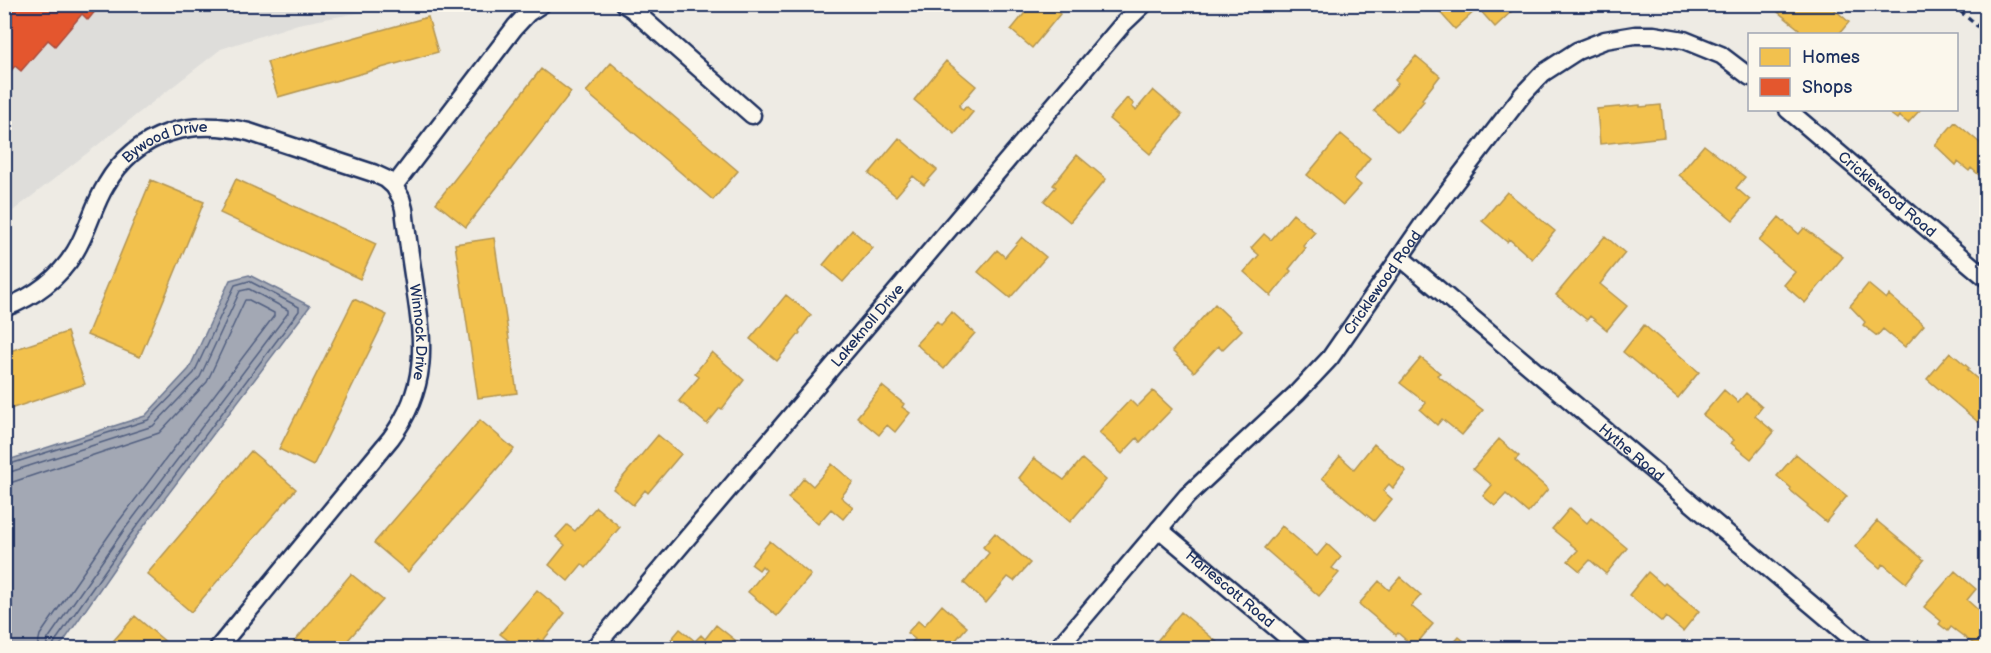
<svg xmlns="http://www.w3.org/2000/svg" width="1991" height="653" viewBox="0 0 1991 653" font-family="'Balsamiq Sans',sans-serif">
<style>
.built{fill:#deddda}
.water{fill:#a3a8b4;stroke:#6d7892;stroke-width:1.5}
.homes{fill:#f2c14e;stroke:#b29553;stroke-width:1.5}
.shops{fill:#e4572e;stroke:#a84b3c;stroke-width:1.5}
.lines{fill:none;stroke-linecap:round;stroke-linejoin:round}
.shore{stroke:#515f80;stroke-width:1.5}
.minor-casing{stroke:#1b2f5e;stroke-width:21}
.path{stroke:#1b2f5e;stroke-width:4;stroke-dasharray:6 4.5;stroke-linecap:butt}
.minor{stroke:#fbf7ec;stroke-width:16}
.labels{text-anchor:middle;stroke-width:6;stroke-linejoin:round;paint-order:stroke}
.street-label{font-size:15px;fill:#1b2f5e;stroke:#fbf7ec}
</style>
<rect width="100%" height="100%" fill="#eeebe4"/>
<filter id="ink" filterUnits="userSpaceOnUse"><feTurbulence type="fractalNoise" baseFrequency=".0167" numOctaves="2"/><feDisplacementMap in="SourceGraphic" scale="12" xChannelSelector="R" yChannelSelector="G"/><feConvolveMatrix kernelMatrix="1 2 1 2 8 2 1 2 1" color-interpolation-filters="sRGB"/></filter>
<g filter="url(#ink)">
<path class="built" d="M5,5H400L298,24L221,49L5,217Z"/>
<path class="water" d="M249,275L310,306L135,538L64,641L57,648H5V461L145,416L189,369L230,280Z"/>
<path class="homes" d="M1032,4H1049L1060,14L1032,48L1011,30Z
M1437,4H1508L1513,10L1495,27L1478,8L1455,29L1435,7Z
M1784,4H1828L1849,22L1839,34H1795L1799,29L1778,12Z
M428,17L438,52L278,97L267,62Z
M1416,56L1440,76L1422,99L1424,101L1398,132L1374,111L1398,83L1395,80Z
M946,61L976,86L959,106L963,110L966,106L973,112L955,134L914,100Z
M611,63L738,171L713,200L586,92Z
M541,69L571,92L466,227L436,203Z
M1153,90L1182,115L1150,154L1109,119L1127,98L1134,104L1132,107L1136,110Z
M1640,105V107L1661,105L1664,137L1600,144L1597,109Z
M1885,110H1920L1908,123L1899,116L1897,119Z
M1955,122L1986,148V181L1971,168L1969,171L1958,162L1956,165L1935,145Z
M1341,134L1370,158L1354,179L1361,185L1343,205L1307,175Z
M899,138L937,170L924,185L913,176L896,196L869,174Z
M1704,145L1745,177L1736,188L1750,200L1733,220L1679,175Z
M1077,155L1106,179L1070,222L1044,201L1056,187L1053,185Z
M236,179L376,244L360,279L220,213Z
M151,180L204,202L140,357L87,335Z
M1507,192L1555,231L1532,259L1509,239L1507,242L1482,221Z
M1293,214L1315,232L1303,246L1306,248L1289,269L1291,271L1271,296L1244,272L1259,255L1251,248L1264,234L1271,240Z
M1779,217L1799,234L1804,228L1843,257L1805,303L1784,285L1795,272L1759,241Z
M852,230L873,248L843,282L823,265Z
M1605,236L1625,253L1600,284L1627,306L1607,330L1590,316L1587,320L1556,295Z
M1022,237L1046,257L1010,298L978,272L997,250L1005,257Z
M494,238L517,393L478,398L455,244Z
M1868,284L1886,299L1889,295L1924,325L1905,347L1883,329L1877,336L1863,325L1865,322L1850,306Z
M786,295L811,315L799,331L800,333L777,361L750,339Z
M354,299L387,315L313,466L279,449Z
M1215,304L1242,330L1222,350L1218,346L1194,372L1172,351Z
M952,312L975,333L944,369L916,344L937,321L941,325Z
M1644,325L1699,372L1678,398L1623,352Z
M67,332L85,384L4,411V353Z
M712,352L744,380L722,409L720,408L707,424L679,401L699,377L695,373Z
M1950,352L1969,368L1967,370L1982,383L1980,385L1986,391V412L1978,422L1927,379Z
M1421,358L1440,373L1437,375L1483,410L1462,435L1442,419L1437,425L1420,410L1426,403L1400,383Z
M882,386L904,404L902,407L910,413L895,432L887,425L879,435L857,417Z
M1724,390L1738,402L1746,393L1762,407L1755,416L1774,432L1751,459L1731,443L1734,440L1703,415Z
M1153,391L1172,409L1140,442L1137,438L1122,454L1099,433L1130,400L1137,407Z
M480,420L514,449L408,572L374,543Z
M658,435L681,454L648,493L645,490L633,505L613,489Z
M1499,439L1519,456L1515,460L1548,489L1528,513L1506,494L1495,506L1483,496L1492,485L1473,469Z
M1374,444L1406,471L1393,488L1389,484L1383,491L1392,499L1374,521L1322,478L1340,456L1354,469Z
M251,451L296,489L191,612L147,574Z
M1796,454L1847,496L1826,522L1807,506L1808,505L1790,490L1791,488L1777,476Z
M1034,458L1064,480L1082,459L1106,480L1070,522L1019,478Z
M832,464L853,482L841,497L853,507L843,519L831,509L818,524L788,498L804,478L813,486Z
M596,507L620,527L586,568L582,564L568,581L549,565L565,545L556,537L567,525L575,531Z
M1570,508L1587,523L1591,518L1627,548L1606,574L1590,560L1580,571L1568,561L1578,550L1552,529Z
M1877,521L1924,560L1906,583L1883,564L1880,568L1855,547Z
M1282,526L1317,556L1327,544L1341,557L1332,568L1339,573L1319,596L1264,548Z
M995,533L1030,563L1014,581L1008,577L986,603L964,583L989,553L983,547Z
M770,541L811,575L777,616L748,592L766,570L762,566L759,570L751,564Z
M1955,571L1976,589L1967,600L1986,617V637L1978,647L1951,627L1948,631L1939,624L1941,621L1924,607Z
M1648,572L1663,585L1665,583L1699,611L1683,631L1666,617L1662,622L1629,595Z
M351,574L383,600L341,648H289Z
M1400,577L1421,595L1411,606L1433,624L1414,647L1398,633L1396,635L1359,604L1379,581L1389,590Z
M537,590L565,613L542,642L538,639L530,648H518L500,634Z
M942,605L967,627L949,648H906L915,639L907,633L918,621L924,626Z
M1181,612L1217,642L1212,648H1151Z
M135,616L167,643L162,648H107Z
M716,625L745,648H664L680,629L695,641L701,635L705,639Z
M1459,637L1473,648H1449Z"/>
<path class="shops" d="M4,4H101L88,20L82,14L55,46L48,40L21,71L15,66L4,78Z"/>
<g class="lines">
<path class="shore" d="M4,466L148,420L194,373L235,285L249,281L299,307V311L130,535L54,643L53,648
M4,474L153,426L200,377L240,291L249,289L288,310V313L124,530L48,639L46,648
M4,483L13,482L159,433L207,382L245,300H249L274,313V316L116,525L40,635L37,648"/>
<defs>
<g id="minor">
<path d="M624,4L632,9L752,115"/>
<path id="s1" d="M1788,110L1986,278"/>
<path d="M394,186L515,27L528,13L542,4"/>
<path id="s2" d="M1400,257L1863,648"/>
<path id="s3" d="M4,308C34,297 59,278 75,252C88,231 93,206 106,185C137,131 192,118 249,132L373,173L386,179L394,186L401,198L404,209C407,235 411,262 415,288C424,345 428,388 391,438L218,648"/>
<path id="s4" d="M1159,529L1300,648"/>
<path id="s5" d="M594,648L1122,25L1144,4"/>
<path id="s6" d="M1058,648L1187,496L1297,393L1330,358L1423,224L1523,94L1543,73L1577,51L1605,40L1635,35H1654L1684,40L1721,55L1750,77"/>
</g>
</defs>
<use href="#minor" class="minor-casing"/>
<path class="path" d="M1952,4L1986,33"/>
<use href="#minor" class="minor"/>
</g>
</g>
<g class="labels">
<g class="street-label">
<text dy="5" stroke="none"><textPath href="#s3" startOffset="243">Bywood Drive</textPath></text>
<text dy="5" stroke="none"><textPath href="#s1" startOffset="130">Cricklewood Road</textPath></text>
<text dy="5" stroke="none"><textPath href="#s6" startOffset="490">Cricklewood Road</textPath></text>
<text dy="5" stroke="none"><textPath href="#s5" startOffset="423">Lakeknoll Drive</textPath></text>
<text dy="5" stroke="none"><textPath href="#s3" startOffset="636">Winnock Drive</textPath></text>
<text dy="5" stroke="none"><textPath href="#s2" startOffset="303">Hythe Road</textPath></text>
<text dy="5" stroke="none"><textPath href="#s4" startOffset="93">Harlescott Road</textPath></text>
</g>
</g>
<rect width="1991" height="653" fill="none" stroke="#fbf7ec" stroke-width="24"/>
<rect x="12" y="12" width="1967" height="629" fill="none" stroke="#1b2f5e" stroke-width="2" filter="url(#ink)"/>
<rect x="1748" y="33" width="210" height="78" fill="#fbf7ec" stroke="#a1a7b3" stroke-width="1.5"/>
<rect x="1760" y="48" width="30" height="18" fill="#f2c14e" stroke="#a1a7b3" stroke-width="1.5"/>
<text x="1802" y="63" font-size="18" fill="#1b2f5e">Homes</text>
<rect x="1760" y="78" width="30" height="18" fill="#e4572e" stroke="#a1a7b3" stroke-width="1.5"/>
<text x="1802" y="93" font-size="18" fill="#1b2f5e">Shops</text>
</svg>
